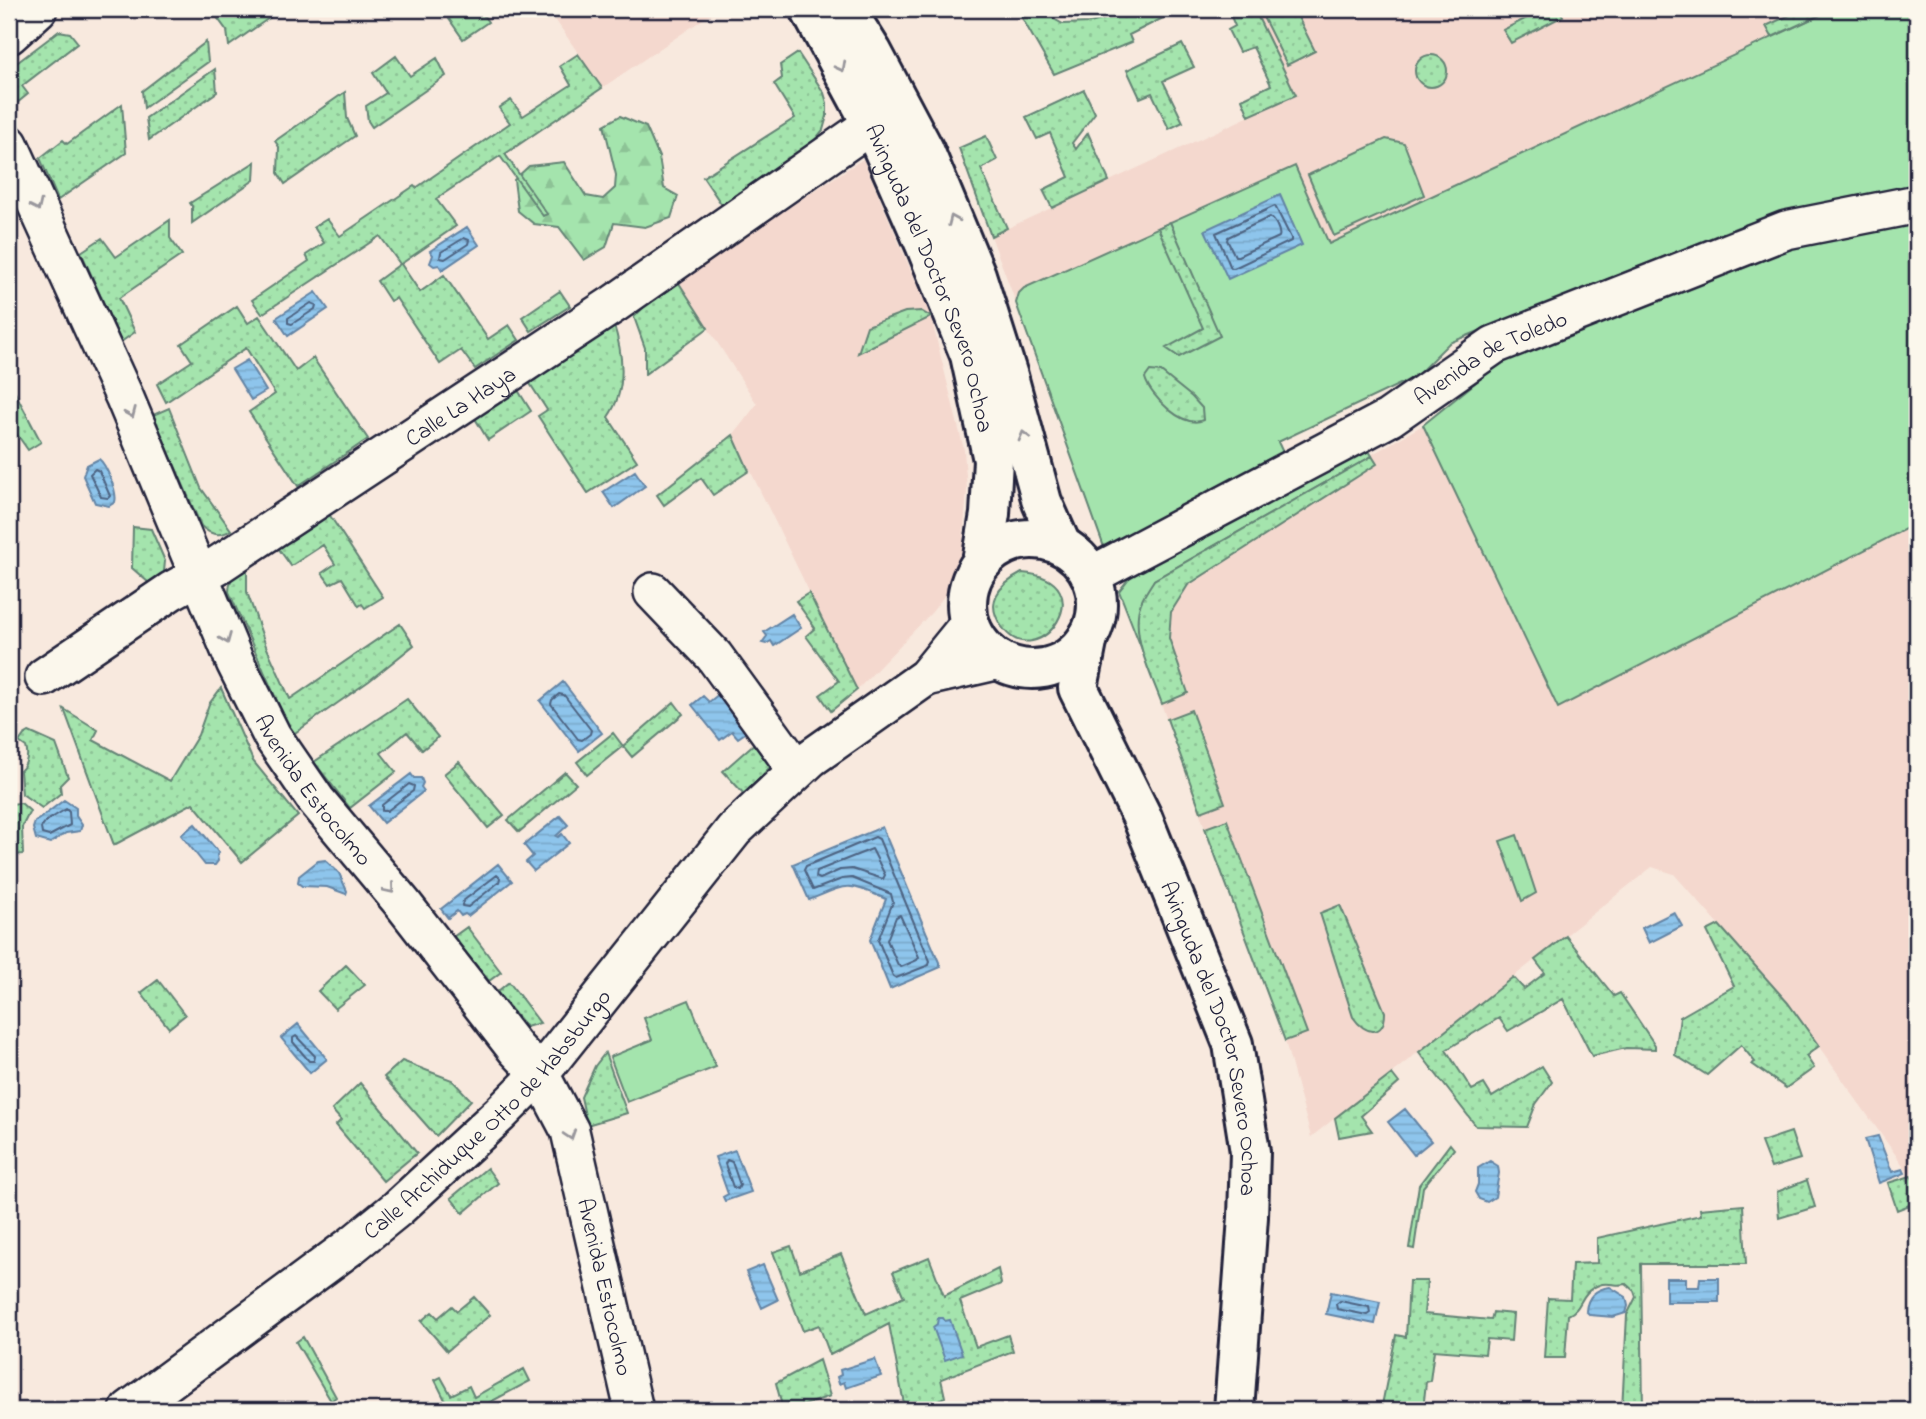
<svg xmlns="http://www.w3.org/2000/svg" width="1926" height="1419" viewBox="0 0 1926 1419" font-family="'Indie Flower',sans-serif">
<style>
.built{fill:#f4d8ce}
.green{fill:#a4e4ad;stroke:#638374;stroke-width:2}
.forest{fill:url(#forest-firs);stroke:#638374;stroke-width:2}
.garden{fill:url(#garden-dots);stroke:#638374;stroke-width:2}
.water{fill:url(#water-rules);stroke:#6384a5;stroke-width:2}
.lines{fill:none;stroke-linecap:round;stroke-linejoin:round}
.shore{stroke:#4d6382;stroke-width:2}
.street-casing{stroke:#22223b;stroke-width:42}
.secondary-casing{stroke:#22223b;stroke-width:44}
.street{stroke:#fbf7ec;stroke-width:37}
.secondary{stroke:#fbf7ec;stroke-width:38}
.oneway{stroke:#99979c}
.labels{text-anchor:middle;stroke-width:6;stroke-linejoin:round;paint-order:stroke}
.street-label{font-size:23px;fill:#22223b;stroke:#fbf7ec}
</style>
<defs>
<pattern id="forest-firs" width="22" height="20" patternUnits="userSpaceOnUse" patternTransform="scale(1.75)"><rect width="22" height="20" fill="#a4e4ad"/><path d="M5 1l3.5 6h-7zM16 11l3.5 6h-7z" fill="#8dc396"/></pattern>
<pattern id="garden-dots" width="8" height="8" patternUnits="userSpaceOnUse" patternTransform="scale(1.75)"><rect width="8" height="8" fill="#a4e4ad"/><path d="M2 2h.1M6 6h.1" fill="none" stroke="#8dc396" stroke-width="1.8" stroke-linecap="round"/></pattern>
<pattern id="water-rules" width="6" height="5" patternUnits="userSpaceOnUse" patternTransform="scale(1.75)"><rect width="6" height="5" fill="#8ec5ec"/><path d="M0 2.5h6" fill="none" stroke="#7aa9cb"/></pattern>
</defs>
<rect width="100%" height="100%" fill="#f8e9de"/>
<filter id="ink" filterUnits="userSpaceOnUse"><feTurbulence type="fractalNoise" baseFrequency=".0143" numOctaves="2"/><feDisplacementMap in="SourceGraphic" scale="14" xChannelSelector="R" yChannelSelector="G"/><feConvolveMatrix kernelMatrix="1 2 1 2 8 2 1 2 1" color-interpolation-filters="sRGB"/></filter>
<g filter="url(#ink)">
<path class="built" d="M548,9H718L602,88Z
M1254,9H1833L1328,244L1294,166L1024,288L1016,297V303L991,236L1295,95Z
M863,159L931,317L964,450L967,489L962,555L951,587L932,612L857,690L733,435L757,404L677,280Z
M1423,425L1558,708L1917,523V1185L1788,1003L1674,874L1652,867L1311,1137L1285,1041L1205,828L1144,655L1154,580Z"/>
<path class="green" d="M1833,9H1917V190L1769,218L1738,227L1449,343L1415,377L1278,442L1286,459L1104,547L1016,303L1019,293L1024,288L1295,166L1329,244Z
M1386,139L1404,143L1424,195L1334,236L1308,175Z
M1917,220V523L1558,708L1423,425L1507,357L1757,251Z
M1368,449L1372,456L1154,580L1138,628L1144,655L1119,591L1138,567Z
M1517,835L1536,893L1522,901L1500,841Z
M689,1000L716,1067L627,1102L610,1057L652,1040L644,1018Z"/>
<path class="forest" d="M620,116L646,127L659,157L664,188L678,196L671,218L645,227L614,223L606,247L584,260L559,227L534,224L518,211L514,180L529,166L564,162L586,196L603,199L615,188L616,175L604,125Z"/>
<path class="garden" d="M211,9H229L237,18L248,9H282L229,46L227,31Z
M442,9H465L470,15L479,9L488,22L463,39Z
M1017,9H1047L1054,19L1063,24L1090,23L1105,19L1118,9H1171L1173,13L1129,35L1132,42L1054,74Z
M1228,9H1254L1296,95L1249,116L1242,99L1271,85L1253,47L1239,52L1228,30L1235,26Z
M1259,9H1294L1315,51L1287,65Z
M1530,9H1559L1563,16L1511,43L1503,30L1533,15Z
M1803,9H1833L1772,37L1766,26Z
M59,31L70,33L78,43L22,86L28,94L16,104L9,88L14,65Z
M206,42L208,62L144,108L142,91Z
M1182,44L1194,67L1163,81L1183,122L1169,129L1152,93L1140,98L1127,70Z
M798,53L824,93L827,103V116L823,130L810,146L722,205L703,177L795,118L774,84L782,78L780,65Z
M578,54L602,88L505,154L547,214L543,216L500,156L436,199L456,226L401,264L420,292L444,275L488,339L509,325L519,340L475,369L461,350L440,364L396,298L390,301L377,281L400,264L380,236L262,314L252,300L309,261L306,255L324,243L314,227L327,219L340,236L414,186L416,188L510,123L499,108L511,100L523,116L571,85L560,66Z
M1415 71a16 16 0 1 1 32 0a16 16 0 1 1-32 0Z
M396,56L410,76L437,58L446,76L372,127L368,121L366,106L386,93L373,73Z
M215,69L217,92L149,140L146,118Z
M1084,90L1095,113L1072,143L1076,149L1088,133L1109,181L1052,208L1043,190L1069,177L1050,133L1037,139L1026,117Z
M345,92L347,118L355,136L285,184L278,173L279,147L275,141Z
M122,104L126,153L58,200L40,158L63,140L67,144Z
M986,136L997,160L981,169L1007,228L991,236L959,148Z
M255,162L254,180L192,223V206L190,203Z
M170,220V238L182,255L119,298L135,332L121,342L81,252L102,238L116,257Z
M1170,222L1220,336L1179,357L1166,348L1203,328L1158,228Z
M677,280L708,328L645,374V348L634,317L643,308L644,302Z
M560,291L570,306L531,331L522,317Z
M237,306L248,323L259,316L296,371L313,358L368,439L298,486L249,412L275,394L246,348L166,402L157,384L192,361L181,344Z
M921,311L931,317L858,353L867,326L905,312Z
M613,322C623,353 628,389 608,417L637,461L588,493L538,416L547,410L527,379Z
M1150,371L1161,372L1192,397L1202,408L1203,420C1183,429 1150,396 1145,378Z
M9,381L41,442L28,450L9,423Z
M516,387L531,411L488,440L473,415Z
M169,408L201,488L231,530C220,537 210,535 201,526L153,415Z
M733,435L749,471L713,495L701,478L664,505L657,495Z
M1372,456L1377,464L1188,585L1171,612L1169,638L1188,693L1162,704C1152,677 1135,644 1138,615C1139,602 1147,591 1154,580Z
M327,511L383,597L365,608L362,604L359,606L342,578L330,584L322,573L335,564L323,545L291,566L276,545Z
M133,527L151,529L165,561L164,572L149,583L132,568Z
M247,564V592L266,646L290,699L400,624L414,645L369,681L292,735L229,592C229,578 236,572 247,564Z
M1022,573C1107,579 1038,678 1002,627C984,602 999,585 1022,573Z
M809,593L857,690L831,711L820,695L839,681L806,636L815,628L796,601Z
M221,688L253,761L298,816L242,862L193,803L114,845L64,709L98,730L93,740L170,781L198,735L209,704Z
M407,699L438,737L422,750L407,732L381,753L396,772L350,808L314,762Z
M674,702L683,714L632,757L623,746L587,775L577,762L613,733L623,746Z
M1191,710L1225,803L1201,812L1167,719Z
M29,732L56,744L68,777L60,785L61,793L42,808L22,794L20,771C27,764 29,757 26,747L19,742L24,735Z
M765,734L774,763L744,794L723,771Z
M459,762L504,815L488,828L444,774Z
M565,772L576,784L519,832L508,820Z
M21,803L30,811L22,827L23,854L9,856V804Z
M1227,820L1307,1033L1285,1041L1205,828Z
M1340,905L1385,1012C1385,1038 1365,1035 1353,1017L1320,913Z
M1719,925L1788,1003L1819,1046L1806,1056L1814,1068L1786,1088L1752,1064L1755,1062L1741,1045L1707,1075L1675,1055L1680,1017L1734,986L1707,931Z
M467,927L501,972L489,981L453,937Z
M1566,936L1614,996L1620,993L1655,1045V1049L1626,1048L1592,1056L1563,999L1508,1031L1499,1018L1446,1050L1472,1090L1484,1084L1492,1097L1542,1066L1552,1082L1536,1104L1527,1127L1476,1126L1419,1052L1513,977L1524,989L1545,973L1535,960Z
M346,965L365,985L335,1009L318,991Z
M158,980L185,1015L169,1028L141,993Z
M509,982L540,1023L526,1027L497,992Z
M605,1053L627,1113L587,1125L581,1097L595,1066Z
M402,1061L452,1080L471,1100L436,1136L384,1077Z
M1392,1074L1399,1083L1361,1116L1372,1131L1339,1137L1335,1118Z
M360,1083L417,1153L383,1181L336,1125L341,1120L332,1110Z
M1791,1132L1800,1159L1771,1168L1761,1142Z
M1450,1144L1454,1149L1423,1187L1414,1249L1409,1248L1419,1185Z
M487,1168L498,1183L463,1213L451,1198Z
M1911,1176L1917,1185V1202L1897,1210L1888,1183Z
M1807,1180L1815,1207L1779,1218L1777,1192Z
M1743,1205L1746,1264H1641L1643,1410H1622L1627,1315L1636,1297L1634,1291L1626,1284C1617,1287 1608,1281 1599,1285C1578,1293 1584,1308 1568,1315L1565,1358H1544L1548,1298L1570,1299L1572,1264L1597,1263V1238L1701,1215L1700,1209Z
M791,1246L800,1271L841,1254L866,1314L904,1297L893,1272L929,1257L944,1296L998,1269L1001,1284L960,1301L976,1347L1008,1335L1013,1351L941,1379L945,1397L938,1400L941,1410H880L904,1404L889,1324L830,1355L819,1325L803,1331L773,1252Z
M1409,1281H1427L1424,1314L1491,1320L1493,1312L1513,1314L1511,1341L1487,1339L1485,1354L1434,1350L1430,1381L1426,1382L1423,1410H1381L1396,1335L1406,1337Z
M474,1297L490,1315L447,1351L421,1321L432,1312L438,1318L452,1306L457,1311Z
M303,1337L336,1397L331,1401L296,1342Z
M819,1360L830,1396L790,1410H783L776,1383Z
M524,1369L530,1381L479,1408L480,1410H450L435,1380L441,1377L451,1395L469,1386L474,1397Z"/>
<path class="water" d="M1280,195L1302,245L1228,279L1205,230Z
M467,227L479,245L442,270L439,265L434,266L430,263L433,255L430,251Z
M316,292L328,309L288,336L276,318Z
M247,360L266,391L251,400L232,369Z
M99,459C106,464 118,493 115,502L109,506L95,503L83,476L87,465Z
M635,471L645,486L614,508L603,492Z
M792,614L801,628L774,646L771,641L766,644L762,643L767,636L764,632Z
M563,682L602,733L579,751L540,701Z
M719,694L748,731L738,738L732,731L720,740L692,705L703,696L709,702Z
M411,774L414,778H421L423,783L421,787L424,791L383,823L369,806Z
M64,800L76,808V816L82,825L80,831L66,833L50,843L36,839L33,828L35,822Z
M560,816L568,825L556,836L558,837L562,834L569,843L534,871L526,862L533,856L524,845Z
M195,824L219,853L217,855L218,861L215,865H205L181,835Z
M882,827L941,967L890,989L870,940L886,899C845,882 850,883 809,900L793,864Z
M325,860L339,873L347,891L346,894L327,887L302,886L298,883L299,876L318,861Z
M498,864L512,881L468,916L465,914L461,916L457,911L448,918L441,909Z
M1674,912L1682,926L1649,943L1642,928Z
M298,1024L327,1059L310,1073L281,1038Z
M1405,1109L1431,1141L1414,1155L1388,1122Z
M1878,1136L1892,1172L1903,1169L1905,1173L1879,1183L1865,1139Z
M735,1150L751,1192L725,1201L723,1197L728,1194L715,1157Z
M1490,1161L1498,1166L1499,1173L1495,1197L1487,1202L1479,1199L1475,1192L1478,1184V1168Z
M763,1265L778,1300L762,1308L746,1272Z
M1666,1278H1686V1287H1699L1700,1278H1719V1302H1666Z
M1610,1287L1626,1297L1628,1306L1626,1313L1613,1317L1590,1315L1586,1311C1587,1296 1596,1289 1610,1287Z
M1331,1292L1380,1302L1375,1324L1326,1314Z
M938,1318H943L945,1321L950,1320L962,1354L945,1360L933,1327L937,1324Z
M875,1359L881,1376L846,1388L844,1382L839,1384L837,1377L841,1375L840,1370Z"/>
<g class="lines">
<path class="shore" d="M1275,206L1291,238V241L1234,268H1231L1216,233Z
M1270,217C1275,220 1281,232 1279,237L1238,256H1235L1227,240L1228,237Z
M464,238L469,240L468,244L445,259L440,258L441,252Z
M311,303L316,305L315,309L292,324L288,323V318Z
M95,469L99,471L110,496L108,498L101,497L90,474Z
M559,694L564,695L591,730L590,734L582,740L578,739L551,704L552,700Z
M409,784L414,786L413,791L387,811H382V805Z
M66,809L69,812L70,825L49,836L42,834L41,828L45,822Z
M875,837L879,839L930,961L929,965L896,978L893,976L878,940L893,902L891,894L852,878L842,879L813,890L804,870L806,866Z
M872,849L885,875L883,879L852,869L840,870L820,879L816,877L817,871Z
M497,875L500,878L499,882L468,907L462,906L463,901Z
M900,915L919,957L917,960L901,967L898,965L887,940L896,917Z
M296,1036L315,1056L314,1061H309L293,1042V1038Z
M727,1160L732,1162L740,1185L738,1189L733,1187L725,1164Z
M1340,1301L1369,1307L1370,1313L1367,1315L1337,1309L1336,1304Z"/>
<defs>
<g id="street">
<path d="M9,35L38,9"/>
<path id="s1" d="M9,144L124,396L235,662L272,736L316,800L403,904L516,1049L540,1074L570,1131L634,1410"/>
<path id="s2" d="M1090,576L1389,418L1494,345L1786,230L1917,204"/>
<path d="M653,592L714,656L797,770"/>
<path id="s3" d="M44,677L171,591L218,565L614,304L872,124L900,108"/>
<path d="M926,677L1000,660"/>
<path id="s4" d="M129,1410L351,1246L398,1208L500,1114L540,1074L734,830L811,758L926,677L969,624"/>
</g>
<g id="secondary">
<path id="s5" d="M810,9L872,124L925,244L970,355L993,460L990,514L982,562"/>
<path d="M845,9L872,52L924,150L976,275L1008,376L1042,502L1061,545"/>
<circle cx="1032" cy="604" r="65"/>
<path id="s6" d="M1088,637L1078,688L1142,817L1233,1044L1250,1152L1248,1217L1234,1410"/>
</g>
</defs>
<use href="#street" class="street-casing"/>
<use href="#secondary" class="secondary-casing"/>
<use href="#street" class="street"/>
<use href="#secondary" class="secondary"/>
</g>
<defs><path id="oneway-chevron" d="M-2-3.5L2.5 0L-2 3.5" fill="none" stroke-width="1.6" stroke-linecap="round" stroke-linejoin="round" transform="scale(1.75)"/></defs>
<g class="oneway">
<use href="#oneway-chevron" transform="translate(841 67) rotate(62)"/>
<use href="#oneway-chevron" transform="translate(37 206) rotate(65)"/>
<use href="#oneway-chevron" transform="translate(953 220) rotate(-113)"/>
<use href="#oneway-chevron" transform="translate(131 413) rotate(67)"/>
<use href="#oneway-chevron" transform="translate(1024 436) rotate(-105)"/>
<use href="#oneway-chevron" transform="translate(226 639) rotate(68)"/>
<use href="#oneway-chevron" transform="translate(390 889) rotate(50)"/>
<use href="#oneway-chevron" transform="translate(570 1135) rotate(72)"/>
</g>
</g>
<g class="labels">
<g class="street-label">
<text dy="8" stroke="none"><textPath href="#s5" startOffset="296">Avinguda del Doctor Severo Ochoa</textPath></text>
<text dy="8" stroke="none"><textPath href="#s2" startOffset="457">Avenida de Toledo</textPath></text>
<text dy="8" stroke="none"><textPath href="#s3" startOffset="497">Calle La Haya</textPath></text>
<text dy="8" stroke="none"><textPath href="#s1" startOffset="716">Avenida Estocolmo</textPath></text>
<text dy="8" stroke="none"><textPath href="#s6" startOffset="430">Avinguda del Doctor Severo Ochoa</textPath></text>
<text dy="8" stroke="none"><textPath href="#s4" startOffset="466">Calle Archiduque Otto de Habsburgo</textPath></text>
<text dy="8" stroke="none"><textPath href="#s1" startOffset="1304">Avenida Estocolmo</textPath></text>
</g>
</g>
<rect width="1926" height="1419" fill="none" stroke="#fbf7ec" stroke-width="35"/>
<rect x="18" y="18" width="1891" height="1384" fill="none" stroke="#22223b" stroke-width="2.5" filter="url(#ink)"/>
</svg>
